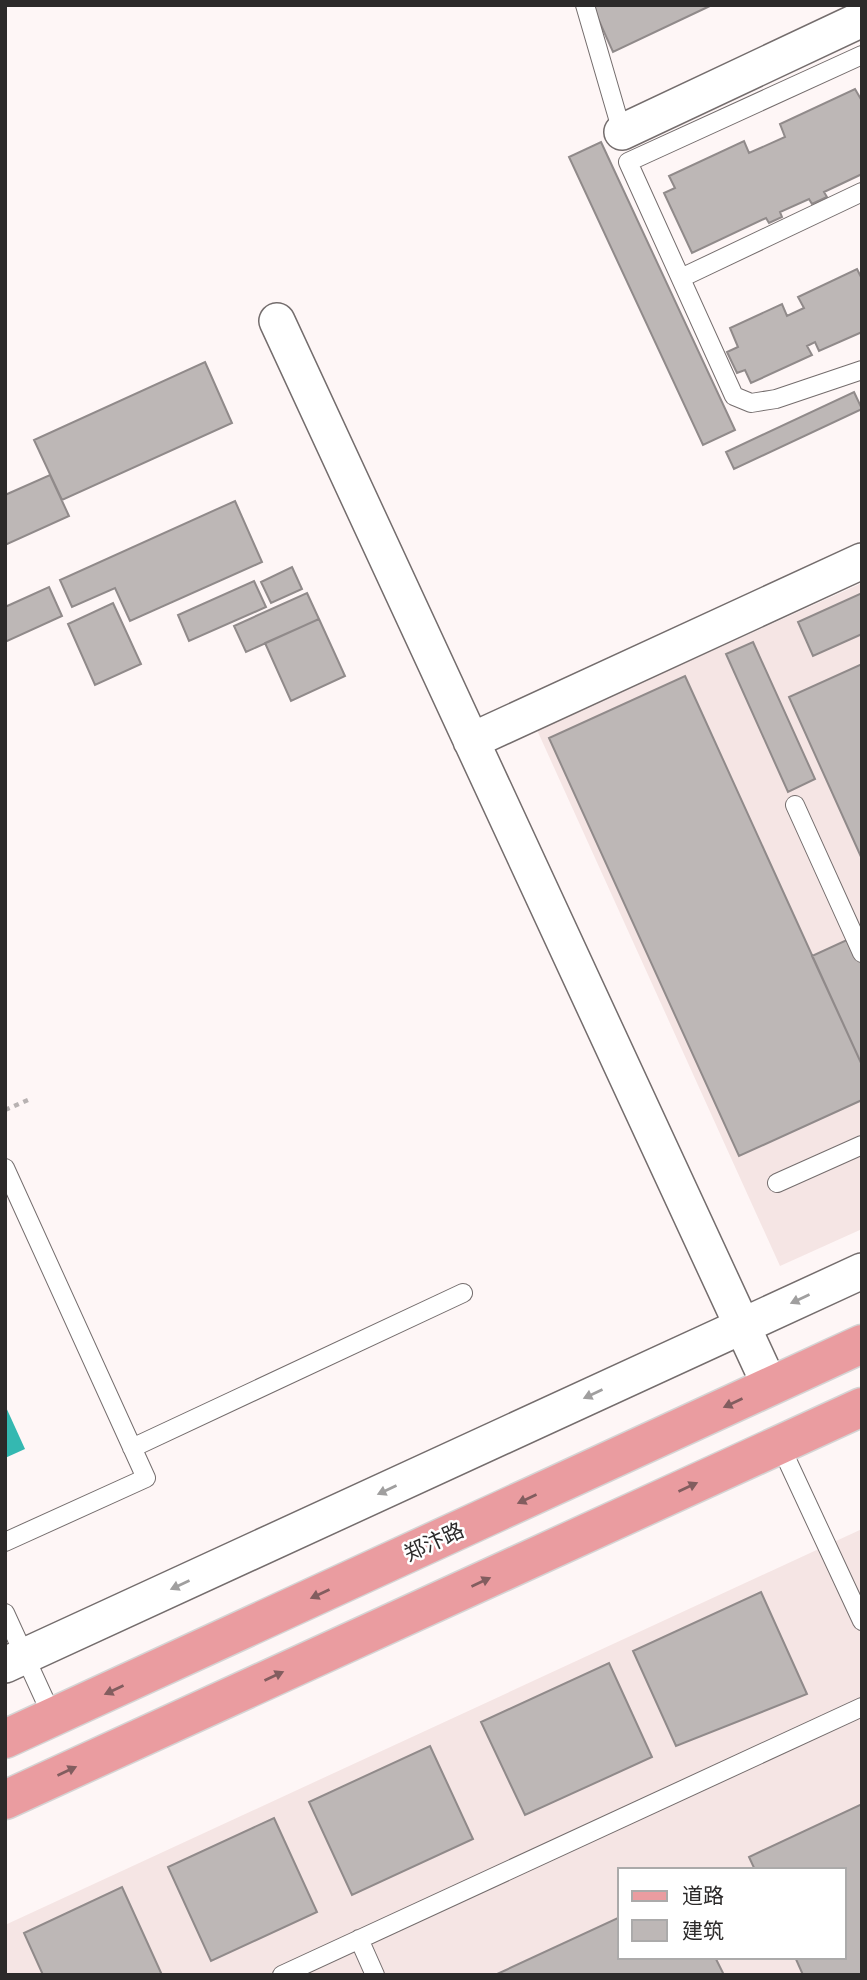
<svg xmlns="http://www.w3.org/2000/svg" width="867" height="1980" viewBox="0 0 867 1980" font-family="'Public Sans','Noto Sans SC',sans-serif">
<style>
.built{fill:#f5e5e4;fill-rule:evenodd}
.water{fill:#34b8b1}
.building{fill:#bdb7b6;stroke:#908a8a;stroke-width:2}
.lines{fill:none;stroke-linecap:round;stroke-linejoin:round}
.service-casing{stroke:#746d6d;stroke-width:20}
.minor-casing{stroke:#746d6d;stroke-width:38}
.primary-casing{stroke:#d5d4d4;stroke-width:41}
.path{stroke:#b8b2b2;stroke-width:4.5;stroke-dasharray:5 5;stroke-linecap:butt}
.service{stroke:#fff;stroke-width:18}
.minor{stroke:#fff;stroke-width:35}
.primary{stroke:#ea9ca0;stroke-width:38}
.oneway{fill:#a09f9f}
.oneway2{fill:#825d5f}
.labels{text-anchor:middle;stroke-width:5;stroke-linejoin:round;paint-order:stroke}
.street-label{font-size:21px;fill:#2c2a2a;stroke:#fff}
</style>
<rect width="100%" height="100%" fill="#fef6f6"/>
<path class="built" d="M862,583V1229L780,1266L537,730Z
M862,1529V1975H5V1925ZM620,1870H844V1957H620Z"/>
<path class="water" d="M5,1405L25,1449L5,1458Z"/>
<path class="building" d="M592,5H712L613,52Z
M855,89L862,101V174L824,192L827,197L812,204L809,199L780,212L782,217L769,223L766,218L692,253L664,193L675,188L669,176L744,141L749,153L785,137L780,124Z
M601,142L735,430L703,445L569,157Z
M857,269L862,279V332L819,351L815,342L807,346L812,355L751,383L745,370L737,373L727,352L738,347L730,328L782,304L787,316L804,308L798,297Z
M205,362L232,423L62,500L34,440Z
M854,392L862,409L734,469L726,452Z
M50,475L69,516L5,545V495Z
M235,501L262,562L130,621L115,588L72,607L60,580Z
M292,567L302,589L271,603L261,582Z
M254,581L266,607L189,641L178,615Z
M49,587L62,616L5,642V607Z
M307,593L319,619L246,652L234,626Z
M862,593V634L813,656L798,622Z
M113,603L141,664L95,685L68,624Z
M319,619L345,676L291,701L265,643Z
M753,642L815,779L788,792L726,654Z
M862,664V859L789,697Z
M685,676L862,1065V1100L739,1156L549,738Z
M862,933V1065L812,956Z
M761,1592L807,1694L676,1746L633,1651Z
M609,1663L652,1757L525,1815L481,1722Z
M430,1746L473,1839L352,1895L309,1802Z
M862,1804V1975H803L795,1957H844V1870H755L749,1857Z
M274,1818L317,1912L211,1961L168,1867Z
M122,1887L162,1975H43L24,1933Z
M620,1917V1957H715L724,1975H495Z"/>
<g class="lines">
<defs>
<path id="service" d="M585,5L622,132
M862,55L628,162L734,396L751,403L776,399L862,370
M681,278L862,192
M795,805L862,953
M5,1168L146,1478L5,1542
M777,1183L862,1145
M780,1445L862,1621
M132,1448L463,1293
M5,1613L53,1718
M359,1939L375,1975
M282,1975L862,1707"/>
<path id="minor" d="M622,132L862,19
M277,321L770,1386
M471,741L862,561
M5,1665L862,1271"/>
<path id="primary" d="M5,1739L862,1344
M5,1800L862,1407"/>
</defs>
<use href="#service" class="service-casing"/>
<use href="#minor" class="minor-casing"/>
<use href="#primary" class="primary-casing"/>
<path class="path" d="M5,1110L28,1100"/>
<use href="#service" class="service"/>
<use href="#minor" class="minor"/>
<use href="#primary" class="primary"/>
</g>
<defs><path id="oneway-solid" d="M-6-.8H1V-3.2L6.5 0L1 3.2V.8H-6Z" transform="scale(1.75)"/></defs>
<g class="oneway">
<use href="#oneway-solid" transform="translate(800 1299) rotate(155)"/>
<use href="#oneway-solid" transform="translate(593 1394) rotate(155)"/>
<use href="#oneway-solid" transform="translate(387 1490) rotate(155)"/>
<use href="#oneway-solid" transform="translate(180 1585) rotate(155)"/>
</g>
<g class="oneway2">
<use href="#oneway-solid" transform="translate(733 1403) rotate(155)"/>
<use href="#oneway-solid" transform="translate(688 1487) rotate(-25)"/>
<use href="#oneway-solid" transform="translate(527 1499) rotate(155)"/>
<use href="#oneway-solid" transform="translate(481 1582) rotate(-25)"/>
<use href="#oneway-solid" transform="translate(320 1594) rotate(155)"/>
<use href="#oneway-solid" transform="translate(274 1676) rotate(-25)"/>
<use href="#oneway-solid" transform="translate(114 1690) rotate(155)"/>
<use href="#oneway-solid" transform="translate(67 1771) rotate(-25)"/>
</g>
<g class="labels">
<g class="street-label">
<text transform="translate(434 1542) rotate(-25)" y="7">郑汴路</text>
</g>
</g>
<rect width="867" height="1980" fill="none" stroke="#2c2a2a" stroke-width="14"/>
<rect x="618" y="1868" width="228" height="91" fill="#ffffff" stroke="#abaaaa" stroke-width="2"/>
<rect x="632" y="1891" width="35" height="10" fill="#ea9ca0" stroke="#abaaaa" stroke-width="2"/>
<text x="682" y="1903" font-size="21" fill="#2c2a2a">道路</text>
<rect x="632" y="1920" width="35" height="21" fill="#bdb7b6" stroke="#abaaaa" stroke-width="2"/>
<text x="682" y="1938" font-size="21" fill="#2c2a2a">建筑</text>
</svg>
